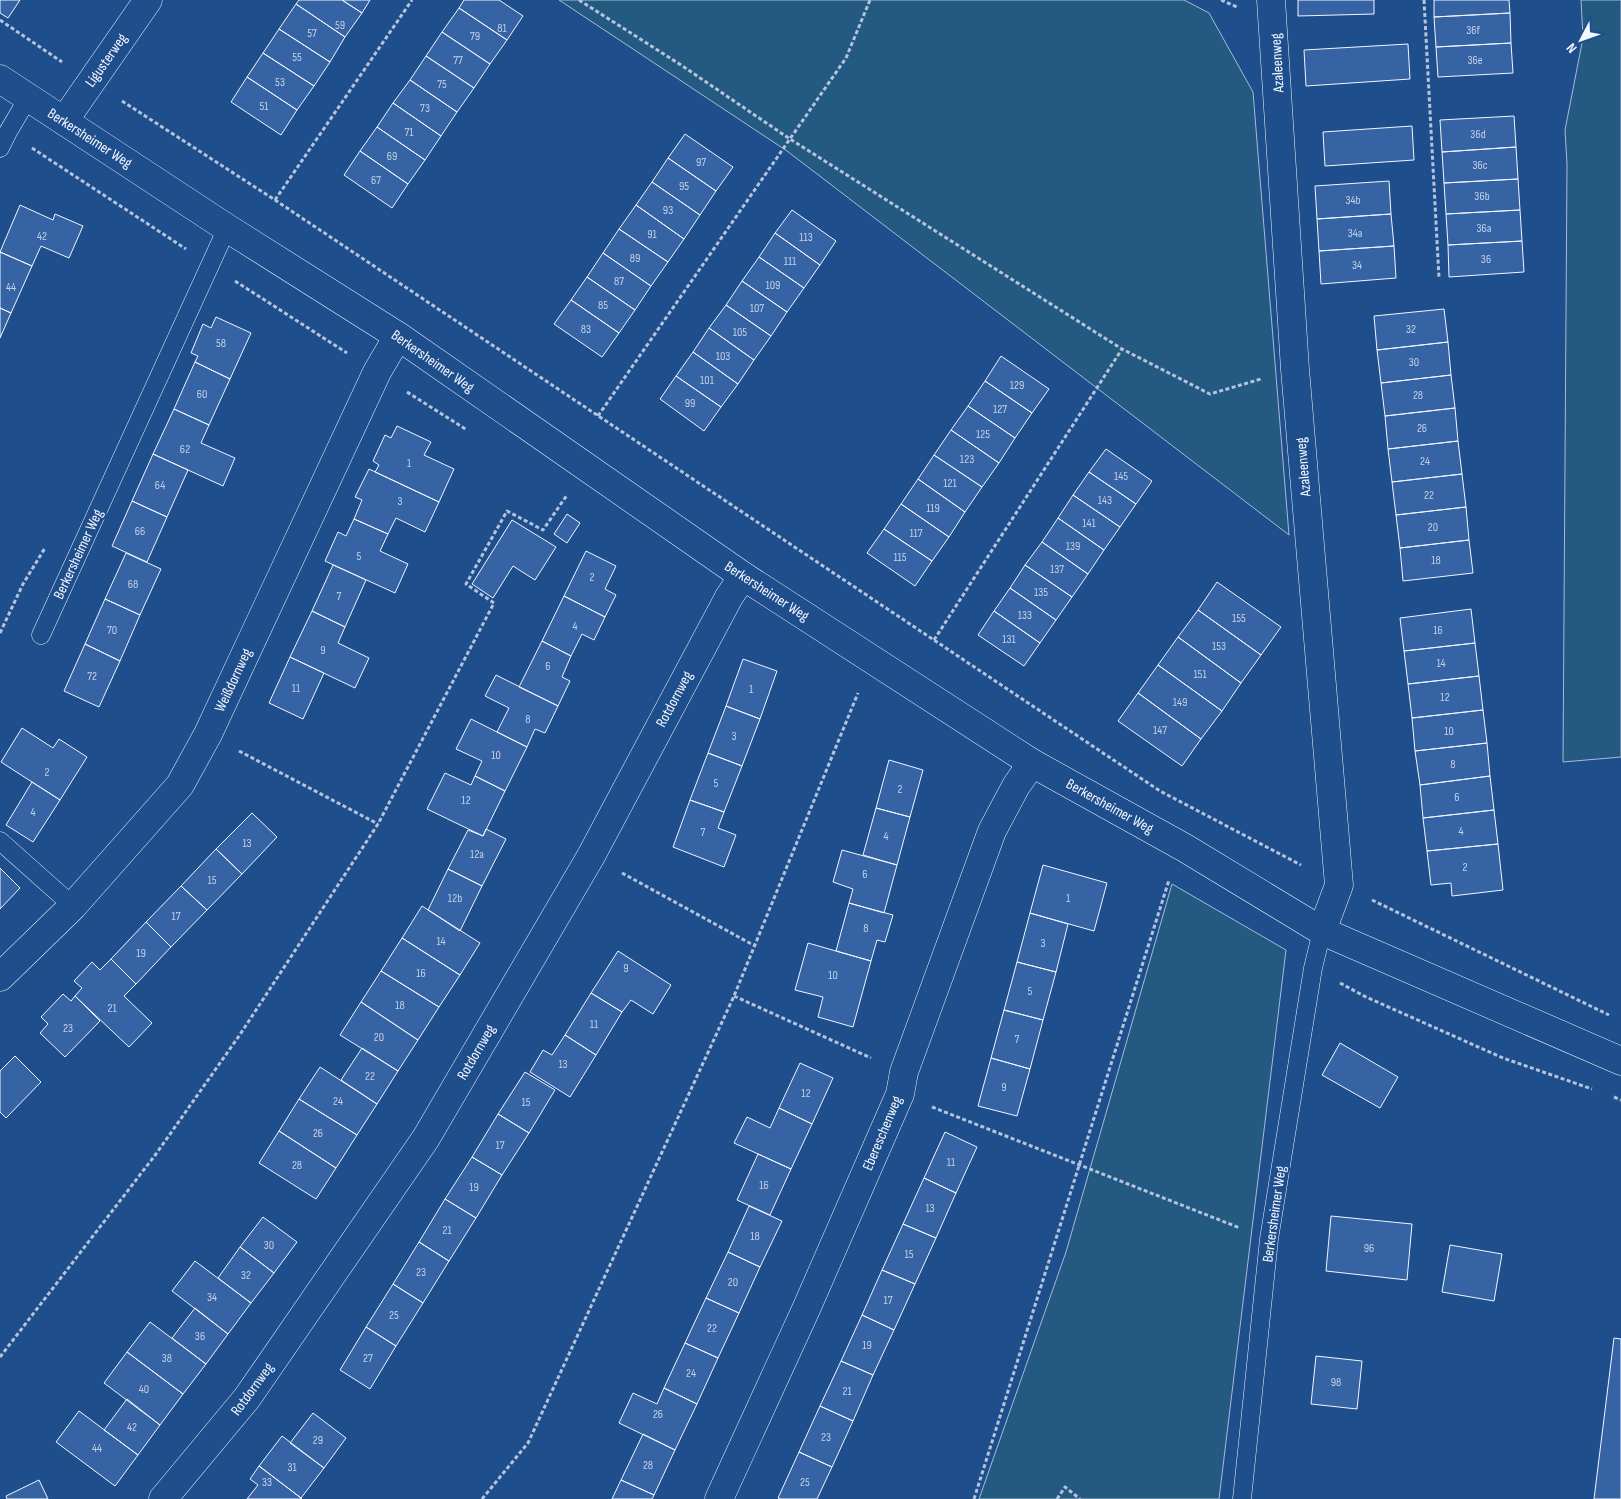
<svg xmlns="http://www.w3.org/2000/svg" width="1621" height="1499" viewBox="0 0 1621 1499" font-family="'Sofia Sans Condensed',sans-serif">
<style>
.green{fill:#245a82;stroke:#a8bbd7}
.building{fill:#3563a3;stroke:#f2f6ff}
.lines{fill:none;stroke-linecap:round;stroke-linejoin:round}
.service-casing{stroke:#f2f6ff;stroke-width:19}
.minor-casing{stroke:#f2f6ff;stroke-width:29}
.tertiary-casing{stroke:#f2f6ff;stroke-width:29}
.path{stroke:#b3c4dc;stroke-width:3;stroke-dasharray:4 2.5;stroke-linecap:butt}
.service{stroke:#1f4e8c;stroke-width:18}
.minor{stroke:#1f4e8c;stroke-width:28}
.tertiary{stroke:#1f4e8c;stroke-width:28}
.labels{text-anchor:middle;stroke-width:4;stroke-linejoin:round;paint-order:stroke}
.number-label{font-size:12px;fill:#c3d1e8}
.street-label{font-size:15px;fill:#f2f6ff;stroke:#1f4e8c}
</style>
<rect width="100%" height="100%" fill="#1f4e8c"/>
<path class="green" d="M559,0H1184L1209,13L1253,92L1289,535L787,151Z
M1581,0H1621V757L1563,762L1567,164L1565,130L1583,38Z
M1172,884L1286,950L1219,1499H979L1066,1252Z"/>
<path class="building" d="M0,0H20L8,18L0,13Z
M299,0H342L362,13L345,37L296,4Z
M342,0H370L362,13Z
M464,0H499L523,16L507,40L459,8Z
M1298,0H1374V14L1298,16Z
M1434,0H1509L1510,13L1434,17Z
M296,4L345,37L330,62L279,29Z
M459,8L507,40L490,64L442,32Z
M1510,13L1511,43L1436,47L1434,17Z
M279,29L330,62L314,86L263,53Z
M442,32L490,64L474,88L426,56Z
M1511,43L1513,73L1438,77L1436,47Z
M1408,44L1410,79L1306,86L1304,50Z
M263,53L314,86L297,110L247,77Z
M426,56L474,88L457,112L410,80Z
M247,77L297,110L281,135L231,102Z
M410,80L457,112L441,136L393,103Z
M393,103L441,136L425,160L377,127Z
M1514,116L1516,147L1442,152L1440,120Z
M1412,126L1414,160L1325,166L1323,132Z
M377,127L425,160L408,184L360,151Z
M685,134L733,167L716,191L668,158Z
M1516,147L1518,179L1444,183L1442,152Z
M360,151L408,184L392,208L344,175Z
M668,158L716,191L700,215L652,182Z
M1518,179L1520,210L1446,214L1444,183Z
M1389,181L1391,214L1317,219L1315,186Z
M652,182L700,215L684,239L636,205Z
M20,205L53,220L55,214L83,226L69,258L41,246L32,266L0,252Z
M636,205L684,239L668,262L619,229Z
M792,210L836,241L820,265L775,233Z
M1520,210L1522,241L1448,245L1446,214Z
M1391,214L1394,246L1319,251L1317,219Z
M619,229L668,262L651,286L603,253Z
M775,233L820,265L804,288L759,257Z
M1522,241L1524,272L1449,277L1448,245Z
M1394,246L1396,278L1321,284L1319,251Z
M0,252L32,266L11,313L0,308Z
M603,253L651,286L635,310L587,277Z
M759,257L804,288L787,312L742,281Z
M587,277L635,310L619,333L571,300Z
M742,281L787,312L771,336L726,305Z
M571,300L619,333L602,357L554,324Z
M726,305L771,336L754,360L709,328Z
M0,308L11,313L0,338Z
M1444,309L1448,342L1377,350L1374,316Z
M216,317L251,333L230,379L195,362L198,356L191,353L203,324L211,328Z
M709,328L754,360L738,384L693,352Z
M1448,342L1451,375L1381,383L1377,350Z
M693,352L738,384L721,407L676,376Z
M1001,356L1049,389L1032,413L985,381Z
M195,362L230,379L209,425L174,409Z
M1451,375L1455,408L1385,416L1381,383Z
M676,376L721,407L704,431L660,399Z
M985,381L1032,413L1015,438L968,406Z
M968,406L1015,438L999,463L951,430Z
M1455,408L1458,441L1388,449L1385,416Z
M174,409L209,425L201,443L235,458L223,486L153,454Z
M397,426L431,442L424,455L454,469L439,502L375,472L379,465L373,461L385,435L391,438Z
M951,430L999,463L982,487L934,455Z
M1458,441L1462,474L1392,482L1388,449Z
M1106,449L1152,481L1136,504L1089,472Z
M153,454L188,470L167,517L132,501Z
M934,455L982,487L965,512L918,479Z
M369,469L439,502L425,532L396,518L388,534L354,519L362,500L355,497Z
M1089,472L1136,504L1120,527L1073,495Z
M1462,474L1466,507L1396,515L1392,482Z
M918,479L965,512L949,537L901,504Z
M1073,495L1120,527L1104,550L1058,518Z
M132,501L167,517L147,562L112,546Z
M901,504L949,537L932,561L884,529Z
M1466,507L1469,540L1400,548L1396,515Z
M567,514L580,523L567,543L554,534Z
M1058,518L1104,550L1088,574L1042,542Z
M354,519L388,534L380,551L408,564L395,593L325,561L338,532L346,536Z
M512,520L556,547L535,580L513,566L493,598L472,584Z
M884,529L932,561L915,586L867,553Z
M1469,540L1473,573L1403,581L1400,548Z
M1042,542L1088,574L1072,597L1025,565Z
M586,551L616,566L605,589L616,595L605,617L564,596Z
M126,553L161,569L140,615L105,599Z
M333,565L366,580L345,627L312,611Z
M1025,565L1072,597L1056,620L1010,588Z
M1217,582L1281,627L1261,655L1198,610Z
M1010,588L1056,620L1040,643L994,611Z
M564,596L605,617L594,640L582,634L571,656L542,641Z
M105,599L140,615L120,661L85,644Z
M1471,609L1475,643L1404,651L1400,618Z
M1198,610L1261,655L1241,683L1178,637Z
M312,611L345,627L338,643L369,658L355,688L290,657Z
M994,611L1040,643L1024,666L978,635Z
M1178,637L1241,683L1222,711L1158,665Z
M542,641L571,656L562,677L570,681L558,706L519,687Z
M1475,643L1479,676L1408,684L1404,651Z
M85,644L120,661L99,707L64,691Z
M290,657L324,673L303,719L269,703Z
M743,659L777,671L760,719L726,706Z
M1158,665L1222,711L1201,739L1138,693Z
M496,675L558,706L545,733L535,729L527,747L497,732L509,708L485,696Z
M1479,676L1483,710L1412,718L1408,684Z
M1138,693L1201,739L1182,766L1118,721Z
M726,706L760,719L742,766L708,753Z
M1483,710L1487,743L1415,751L1412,718Z
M471,719L527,747L505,791L475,776L482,761L456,749Z
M22,728L53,748L59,739L87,757L60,800L1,762Z
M1487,743L1490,776L1420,785L1415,751Z
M708,753L742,766L724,812L690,800Z
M889,760L923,770L910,817L876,808Z
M445,773L471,785L475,776L505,791L483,836L427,809Z
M1490,776L1494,810L1423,818L1420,785Z
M32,782L60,800L33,842L6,825Z
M690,800L724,812L718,828L736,835L724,867L673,847Z
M876,808L910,817L897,865L863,855Z
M1494,810L1498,844L1427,851L1423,818Z
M252,813L277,837L242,874L216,849Z
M486,829L506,839L482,886L448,869L468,830L483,836Z
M1498,844L1503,890L1452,896L1451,883L1431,885L1427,851Z
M216,849L242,874L207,910L181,886Z
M842,850L897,865L884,913L849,903L853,889L833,882Z
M1043,865L1107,883L1094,931L1030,913Z
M0,868L20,888L0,909Z
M448,869L482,886L460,931L428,910Z
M181,886L207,910L171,947L146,922Z
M849,903L893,915L885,942L877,940L871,961L836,951Z
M422,906L480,943L460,975L402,938Z
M1030,913L1068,924L1056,972L1017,962Z
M146,922L171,947L136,984L111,959Z
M402,938L460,975L439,1007L381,971Z
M808,943L871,961L853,1027L818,1017L823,997L795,990Z
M618,951L671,985L653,1014L631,1000L622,1012L591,993Z
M111,959L136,984L124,996L152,1023L129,1047L75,996L82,988L74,981L92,962L100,970Z
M1017,962L1056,972L1043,1020L1004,1010Z
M381,971L439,1007L418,1040L361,1002Z
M591,993L622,1012L596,1055L565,1035Z
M63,994L71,1001L75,996L100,1021L65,1057L40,1033L48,1024L41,1017Z
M361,1002L418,1040L398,1071L340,1035Z
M1004,1010L1043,1020L1030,1069L991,1058Z
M565,1035L596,1055L570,1097L530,1072L543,1050L552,1055Z
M1340,1043L1398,1077L1380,1108L1322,1075Z
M362,1048L398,1071L377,1104L341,1080Z
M15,1056L41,1082L6,1118L0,1112V1071Z
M991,1058L1030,1069L1017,1116L978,1106Z
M800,1063L833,1078L812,1124L779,1108Z
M320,1067L377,1104L357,1135L299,1099Z
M525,1072L555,1090L529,1133L498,1114Z
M299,1099L357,1135L336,1168L279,1131Z
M779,1108L812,1124L791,1169L734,1143L747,1117L770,1128Z
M498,1114L529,1133L502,1175L472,1157Z
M279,1131L336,1168L316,1199L259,1163Z
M945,1132L977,1147L956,1193L924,1178Z
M758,1154L791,1169L770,1215L737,1200Z
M472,1157L502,1175L476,1218L445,1199Z
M924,1178L956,1193L936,1238L903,1224Z
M445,1199L476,1218L449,1261L419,1242Z
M749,1206L782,1221L760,1267L728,1252Z
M1331,1216L1412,1224L1407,1280L1326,1271Z
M263,1217L297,1242L274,1273L240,1247Z
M903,1224L936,1238L915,1284L882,1270Z
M419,1242L449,1261L423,1303L393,1284Z
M1450,1245L1502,1254L1494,1301L1442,1292Z
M240,1247L274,1273L251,1303L218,1278Z
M728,1252L760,1267L739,1313L706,1298Z
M195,1261L251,1303L228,1334L172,1291Z
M882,1270L915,1284L894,1330L862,1315Z
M393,1284L423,1303L396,1346L366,1327Z
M706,1298L739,1313L718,1358L685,1343Z
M195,1308L228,1334L206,1364L172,1338Z
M862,1315L894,1330L873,1375L841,1361Z
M150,1322L206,1364L183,1394L127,1352Z
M366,1327L396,1346L370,1389L340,1370Z
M1614,1338L1621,1339V1499H1594Z
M685,1343L718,1358L697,1404L664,1388Z
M127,1352L183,1394L160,1425L104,1383Z
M1316,1356L1362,1361L1357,1409L1311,1404Z
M841,1361L873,1375L853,1421L820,1406Z
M664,1388L697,1404L675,1450L619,1423L633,1393L657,1404Z
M127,1399L160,1425L138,1455L104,1430Z
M820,1406L853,1421L832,1467L799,1452Z
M79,1411L138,1455L115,1486L56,1442Z
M313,1413L346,1438L324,1468L290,1443Z
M643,1434L675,1450L654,1495L621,1480Z
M282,1436L324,1468L301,1498L259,1466Z
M799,1452L832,1467L817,1499H781L778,1498Z
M259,1466L301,1498L302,1499H247L258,1485L250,1479Z
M39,1480L48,1499H7L6,1496Z
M621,1480L654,1495L652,1499H612Z"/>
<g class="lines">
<defs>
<path id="service" d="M0,148L8,132L28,98
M41,635L227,228
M0,841L73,906
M1242,1499L1269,1239L1313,968L1322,931"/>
<path id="minor" d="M1271,0L1295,369L1339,885L1322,931
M64,121L148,0
M0,977L73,906L180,785L208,734L377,372L398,336
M163,1499L247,1398L426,1138L591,856L729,597L743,576
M719,1499L807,1307L900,1094L904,1072L992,831L1016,786L1032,763"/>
<path id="tertiary" d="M0,79L227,228L398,336L743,576L1032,763L1185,848L1322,931L1621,1061"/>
</defs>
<use href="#service" class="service-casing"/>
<use href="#minor" class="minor-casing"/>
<use href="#tertiary" class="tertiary-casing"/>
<path class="path" d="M579,0L681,65L790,139L1122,349L1210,394L1261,379
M1221,0L1237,7
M1424,0L1439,278
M0,20L62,62
M122,101L275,200L1160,791L1301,865
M32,148L186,249
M275,200L412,0
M235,281L347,353
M407,392L467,430
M598,416L846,58L870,0
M0,633L23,584L45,548
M934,640L1122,349
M239,751L378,824
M622,873L755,946
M1372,900L1609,1015
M1340,983L1366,997L1503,1058L1592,1089
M734,996L871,1058
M1614,1097L1621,1100
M932,1107L1240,1228
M0,1357L156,1154L239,1036L378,824L494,603L466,584L507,511L543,530L567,495
M482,1499L528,1443L734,996L858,693
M974,1499L1169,880
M1057,1499L1065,1487L1080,1499"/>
<use href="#service" class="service"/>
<use href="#minor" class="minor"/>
<use href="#tertiary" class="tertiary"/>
</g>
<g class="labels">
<g class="number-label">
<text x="340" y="29">59</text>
<text x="502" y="32">81</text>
<text x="1473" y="34">36f</text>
<text x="312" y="37">57</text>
<text x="475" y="40">79</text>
<text x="297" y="61">55</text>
<text x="458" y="64">77</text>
<text x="1475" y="64">36e</text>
<text x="280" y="86">53</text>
<text x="442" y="88">75</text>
<text x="264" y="110">51</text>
<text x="425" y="112">73</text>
<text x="409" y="136">71</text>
<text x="1478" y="138">36d</text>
<text x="392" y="160">69</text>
<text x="701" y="166">97</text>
<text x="1480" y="169">36c</text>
<text x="376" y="184">67</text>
<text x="684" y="190">95</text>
<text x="1482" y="200">36b</text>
<text x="1353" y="204">34b</text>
<text x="668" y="214">93</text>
<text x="1484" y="232">36a</text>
<text x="1355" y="237">34a</text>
<text x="652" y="238">91</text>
<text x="42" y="240">42</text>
<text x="806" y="241">113</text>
<text x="635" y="262">89</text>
<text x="1486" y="263">36</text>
<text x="790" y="265">111</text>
<text x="1357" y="269">34</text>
<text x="619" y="285">87</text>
<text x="773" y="289">109</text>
<text x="11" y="291">44</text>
<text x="603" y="309">85</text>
<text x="757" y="312">107</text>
<text x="586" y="333">83</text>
<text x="1411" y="333">32</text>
<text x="740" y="336">105</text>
<text x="221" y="347">58</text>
<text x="723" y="360">103</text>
<text x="1414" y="366">30</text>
<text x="707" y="384">101</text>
<text x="1017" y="389">129</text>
<text x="202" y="398">60</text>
<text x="1418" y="399">28</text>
<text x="690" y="407">99</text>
<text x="1000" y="413">127</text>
<text x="1422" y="432">26</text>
<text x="983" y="438">125</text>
<text x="185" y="453">62</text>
<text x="967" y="463">123</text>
<text x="1425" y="465">24</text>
<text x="409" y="467">1</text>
<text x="1121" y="480">145</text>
<text x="950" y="487">121</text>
<text x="160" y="489">64</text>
<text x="1429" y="499">22</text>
<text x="1105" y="504">143</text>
<text x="400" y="505">3</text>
<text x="933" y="512">119</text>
<text x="1089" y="527">141</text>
<text x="1433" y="531">20</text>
<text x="140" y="535">66</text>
<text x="916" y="537">117</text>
<text x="1073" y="550">139</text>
<text x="359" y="560">5</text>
<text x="900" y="561">115</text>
<text x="1436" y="564">18</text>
<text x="1057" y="573">137</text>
<text x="592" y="581">2</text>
<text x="133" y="588">68</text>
<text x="1041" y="596">135</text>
<text x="339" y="600">7</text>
<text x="1025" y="619">133</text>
<text x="1239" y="622">155</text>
<text x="575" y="630">4</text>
<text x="112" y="634">70</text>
<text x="1438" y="634">16</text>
<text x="1009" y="643">131</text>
<text x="1219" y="650">153</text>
<text x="323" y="654">9</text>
<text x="1441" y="667">14</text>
<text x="548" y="670">6</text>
<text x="1200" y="678">151</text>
<text x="92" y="680">72</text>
<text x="296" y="692">11</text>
<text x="751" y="693">1</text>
<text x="1445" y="701">12</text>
<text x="1180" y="706">149</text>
<text x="528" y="723">8</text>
<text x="1160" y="734">147</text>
<text x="1449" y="735">10</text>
<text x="734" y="740">3</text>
<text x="496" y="759">10</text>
<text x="1453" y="768">8</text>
<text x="47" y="776">2</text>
<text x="716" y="787">5</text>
<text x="900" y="793">2</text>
<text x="1457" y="801">6</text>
<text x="466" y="804">12</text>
<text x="33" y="816">4</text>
<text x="1461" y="835">4</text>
<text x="703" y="836">7</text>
<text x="886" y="840">4</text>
<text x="247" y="847">13</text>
<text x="477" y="858">12a</text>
<text x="1465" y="871">2</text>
<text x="865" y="878">6</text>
<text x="212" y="884">15</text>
<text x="455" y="902">12b</text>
<text x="1068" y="902">1</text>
<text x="176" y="920">17</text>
<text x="866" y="932">8</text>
<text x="441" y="945">14</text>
<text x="1043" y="947">3</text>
<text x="141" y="957">19</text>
<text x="626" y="972">9</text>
<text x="421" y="977">16</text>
<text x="833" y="979">10</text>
<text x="1030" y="995">5</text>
<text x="400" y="1009">18</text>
<text x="112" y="1012">21</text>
<text x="594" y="1028">11</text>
<text x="68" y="1032">23</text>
<text x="379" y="1041">20</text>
<text x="1017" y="1043">7</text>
<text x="563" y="1068">13</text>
<text x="370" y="1080">22</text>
<text x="1004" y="1091">9</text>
<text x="806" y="1097">12</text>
<text x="338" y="1105">24</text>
<text x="526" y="1106">15</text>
<text x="318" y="1137">26</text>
<text x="500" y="1149">17</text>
<text x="951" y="1166">11</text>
<text x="297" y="1169">28</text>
<text x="764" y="1189">16</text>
<text x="474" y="1191">19</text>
<text x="930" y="1212">13</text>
<text x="447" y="1234">21</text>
<text x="755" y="1240">18</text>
<text x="269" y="1249">30</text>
<text x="1369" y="1252">96</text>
<text x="909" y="1258">15</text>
<text x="421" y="1276">23</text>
<text x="246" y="1279">32</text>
<text x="733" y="1286">20</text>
<text x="212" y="1301">34</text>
<text x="888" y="1304">17</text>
<text x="394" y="1319">25</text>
<text x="712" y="1332">22</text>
<text x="200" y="1340">36</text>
<text x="867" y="1349">19</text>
<text x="167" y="1362">38</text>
<text x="368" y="1362">27</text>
<text x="691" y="1377">24</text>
<text x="1336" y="1386">98</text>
<text x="144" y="1393">40</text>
<text x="847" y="1395">21</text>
<text x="658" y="1418">26</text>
<text x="132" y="1431">42</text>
<text x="826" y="1441">23</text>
<text x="318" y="1444">29</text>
<text x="97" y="1452">44</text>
<text x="648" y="1469">28</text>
<text x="292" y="1471">31</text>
<text x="267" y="1486">33</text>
<text x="805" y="1486">25</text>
</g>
<g class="street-label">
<text transform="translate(106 60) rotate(-55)" y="5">Ligusterweg</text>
<text transform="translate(1277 63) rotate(-93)" y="5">Azaleenweg</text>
<text transform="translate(90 138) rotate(33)" y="5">Berkersheimer Weg</text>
<text transform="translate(433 361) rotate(35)" y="5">Berkersheimer Weg</text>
<text transform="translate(1303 467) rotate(-95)" y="5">Azaleenweg</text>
<text transform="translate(78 554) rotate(-65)" y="5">Berkersheimer Weg</text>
<text transform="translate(767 591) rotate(33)" y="5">Berkersheimer Weg</text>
<text transform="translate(233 680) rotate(-65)" y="5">Weißdornweg</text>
<text transform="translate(674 699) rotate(-62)" y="5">Rotdornweg</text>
<text transform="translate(1110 806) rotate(29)" y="5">Berkersheimer Weg</text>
<text transform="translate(476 1052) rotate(-60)" y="5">Rotdornweg</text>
<text transform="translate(882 1133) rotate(-67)" y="5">Ebereschenweg</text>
<text transform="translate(1274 1214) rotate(-82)" y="5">Berkersheimer Weg</text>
<text transform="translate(252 1389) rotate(-54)" y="5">Rotdornweg</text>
</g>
</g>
<g transform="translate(1581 40) rotate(229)" stroke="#1f4e8c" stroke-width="4" paint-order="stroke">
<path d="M0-4L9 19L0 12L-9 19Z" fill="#f2f6ff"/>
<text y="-8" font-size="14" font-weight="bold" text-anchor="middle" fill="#f2f6ff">N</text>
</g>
</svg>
